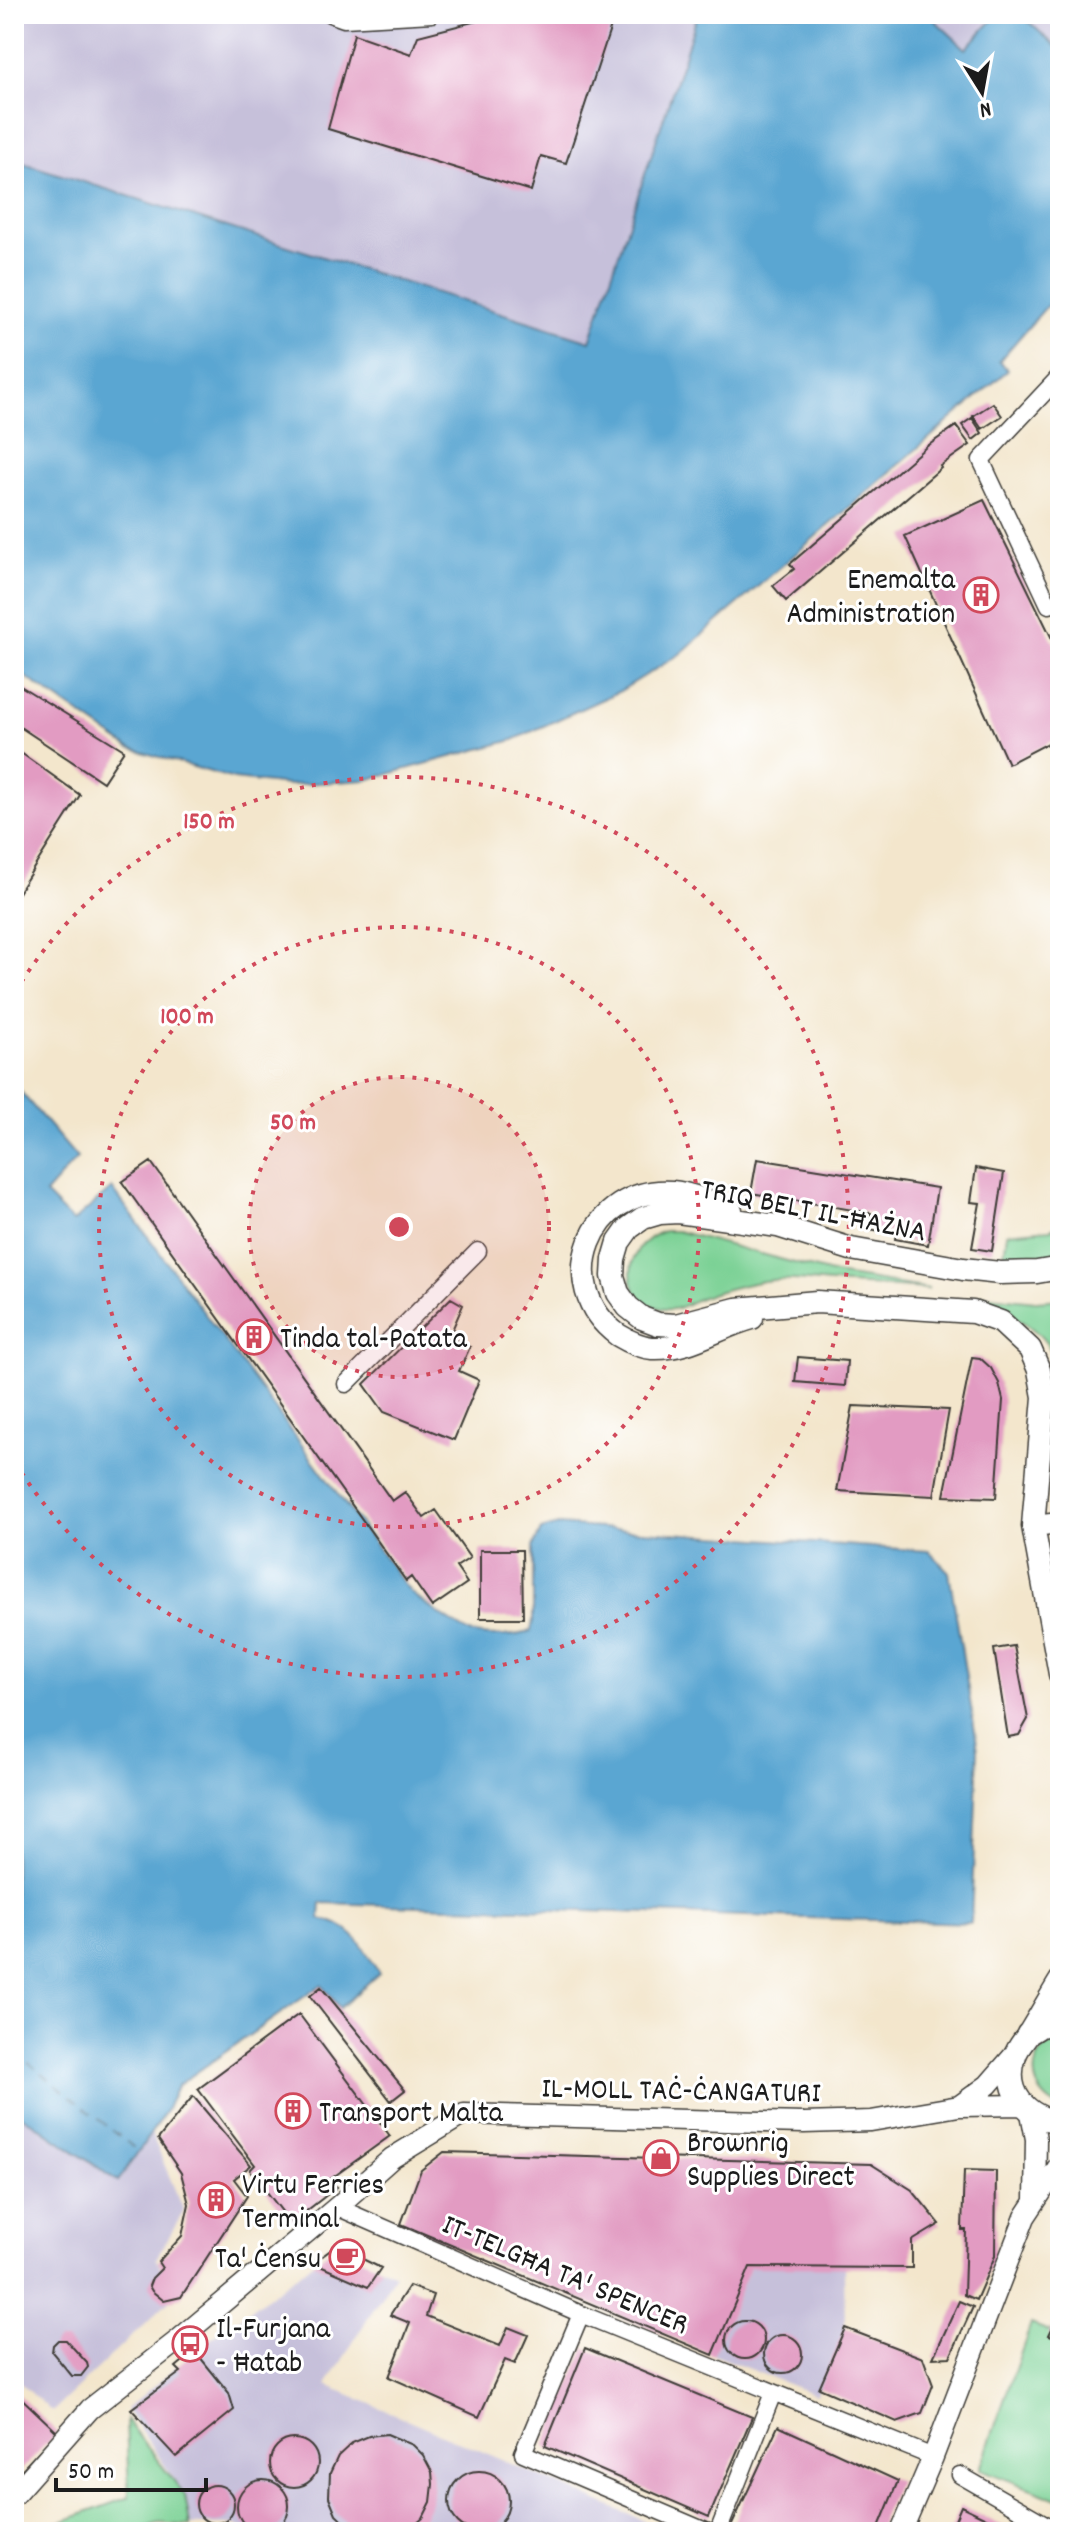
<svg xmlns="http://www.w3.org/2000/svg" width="1074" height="2546" viewBox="0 0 1074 2546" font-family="Dekko,sans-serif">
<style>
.industrial{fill:#c6c0da}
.green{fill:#7cd195;stroke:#4c7658;stroke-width:2}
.water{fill:#5aa6d2;stroke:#3b6177;stroke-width:2}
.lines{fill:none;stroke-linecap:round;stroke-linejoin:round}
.ferry{stroke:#3b6177;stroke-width:2;stroke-dasharray:10 8;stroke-linecap:butt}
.building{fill:#e29bc2}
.minor-casing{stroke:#3c3a36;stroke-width:19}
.tertiary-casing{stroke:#3c3a36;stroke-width:23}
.secondary-casing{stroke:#3c3a36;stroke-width:25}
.minor{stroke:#fff;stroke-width:16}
.tertiary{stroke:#fff;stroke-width:20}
.secondary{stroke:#fff;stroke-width:22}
.ring{fill:none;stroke:#d1495b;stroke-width:4;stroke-dasharray:4 8}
.labels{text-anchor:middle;stroke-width:6;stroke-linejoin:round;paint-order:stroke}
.poi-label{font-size:30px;fill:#1c1c1c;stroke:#fff;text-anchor:start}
.street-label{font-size:30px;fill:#1c1c1c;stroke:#fff}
.centre{fill:#d1495b;stroke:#fff;stroke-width:4}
.ring-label{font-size:24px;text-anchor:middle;font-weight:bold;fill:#d1495b;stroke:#fff;stroke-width:6;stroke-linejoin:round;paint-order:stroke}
</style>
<rect width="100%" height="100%" fill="#fff"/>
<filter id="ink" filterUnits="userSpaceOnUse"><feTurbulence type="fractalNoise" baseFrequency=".0125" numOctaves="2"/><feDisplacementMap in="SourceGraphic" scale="16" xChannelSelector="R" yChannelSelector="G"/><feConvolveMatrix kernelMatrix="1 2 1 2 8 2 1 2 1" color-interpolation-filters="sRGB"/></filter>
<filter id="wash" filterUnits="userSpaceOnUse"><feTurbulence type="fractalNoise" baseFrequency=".006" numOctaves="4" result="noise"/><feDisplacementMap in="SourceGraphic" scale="32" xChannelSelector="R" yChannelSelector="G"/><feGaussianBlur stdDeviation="1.8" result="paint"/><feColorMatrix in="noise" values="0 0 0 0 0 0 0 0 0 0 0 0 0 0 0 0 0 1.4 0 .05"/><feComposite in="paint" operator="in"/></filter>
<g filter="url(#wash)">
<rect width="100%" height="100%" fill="#f3e6cc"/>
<path class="industrial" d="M14,14H701L590,341L14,160Z
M928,14H998L966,49Z
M1020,14H1060V50Z
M14,2110L117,2181L151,2133L184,2211L156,2259L174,2296L52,2412L14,2377Z
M336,2246L395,2274L327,2385L670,2532H250L236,2525H187L185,2495L126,2409L195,2351Z
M813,2263L844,2265L845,2328L816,2395L713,2355L750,2267Z"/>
<path class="green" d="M1060,1225V1256L1041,1263L1003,1262L1007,1233L1050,1229Z
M664,1231H677L835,1274L929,1289C897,1287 864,1285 831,1283C809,1281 786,1278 764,1281C742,1285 718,1290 698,1299C686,1304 678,1311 664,1309C619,1302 621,1245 664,1231Z
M979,1295L1036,1301L1060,1299V1366C1040,1325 1020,1318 979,1305Z
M1060,2039V2108C1027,2093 1025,2053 1060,2039Z
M1031,2324L1060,2335V2500L980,2469Z
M126,2420L185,2495L190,2526L160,2523L126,2532H34L129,2497Z"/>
<path class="water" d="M698,14H928L966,49L998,14H1020L1060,50V222L1056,226L1060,230V291L999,361L1008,370L680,654L620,691L513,740L366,780L288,785L234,779L129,748L14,669V160L590,341Z
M14,1084L77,1158L45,1194L73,1222L112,1188L411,1593C422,1602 462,1631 474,1634C491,1637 516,1637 531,1631L533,1621V1547L541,1530L558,1525L929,1551L949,1572L978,1750L971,1923L321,1903L320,1919C352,1923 364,1948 379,1973L340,2008L321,1985L177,2086L166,2111L118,2181L14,2110Z"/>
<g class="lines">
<path class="ferry" d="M14,2051L138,2151"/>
</g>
<g id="blocks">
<path class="building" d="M504,14H615L566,163L541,156L531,191L328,129L354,34L411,54L418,36Z
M993,403L1002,416L982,429L973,416Z
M972,418L982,433L973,440L962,425Z
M956,426L970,445L940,466L941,468L786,601L773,586L794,569L790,564L926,447Z
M984,500L1060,655V737L1008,764L905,536Z
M14,682L124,750L103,782L14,723Z
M14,748L80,795L14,899Z
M757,1159L937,1188L928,1245L895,1239L896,1234L869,1229L871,1213L751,1193Z
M151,1162L392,1501L405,1492L424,1518L436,1510L470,1558L456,1567L467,1583L432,1607L411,1577L406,1581L122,1182Z
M976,1168L1004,1173L992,1251L972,1248L980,1203L971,1202Z
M451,1298L463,1305L449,1337L470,1347L459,1371L479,1380L454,1440L384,1412L364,1384Z
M798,1357L847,1361L845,1386L795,1382Z
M972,1357L980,1358L991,1368L999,1383L1003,1400L996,1498L944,1496Z
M853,1406L949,1410L934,1496L837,1491Z
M480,1550H522L523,1618H480Z
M1014,1646L1028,1719L1019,1735L1008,1737L994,1649Z
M321,1987L405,2090L391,2101L310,1996Z
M299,2014L390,2136L329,2180L337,2187L291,2223L250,2170L255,2165L198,2089Z
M193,2096L251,2165L234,2179L247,2196L181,2297L164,2301L152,2291L149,2286L152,2278L162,2268L158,2262L182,2236L189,2204L181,2173L158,2139Z
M444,2152L871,2164L912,2190L940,2224L912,2241V2268L750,2267L713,2355L401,2224L421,2170Z
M964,2170L996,2171L995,2256L976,2300L964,2295L966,2230H962Z
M336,2246L381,2268L368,2287L313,2263Z
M409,2286L433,2295L426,2316L500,2346L508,2327L528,2335L515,2364L505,2360L479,2417L389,2377L410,2323L390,2315Z
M959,2301L973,2307L950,2357L933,2358Z
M1058,2316L1060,2317V2339L1049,2335Z
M726 2340a19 19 0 1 1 38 0a19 19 0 1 1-38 0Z
M845,2328L923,2358L933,2385L922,2413L897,2422L819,2388Z
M764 2354a19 19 0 1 1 38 0a19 19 0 1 1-38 0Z
M58,2340H66L87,2363L88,2367L81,2376H72L52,2352L53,2345Z
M585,2348L752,2417L709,2517L545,2446Z
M195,2351L229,2393L234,2410L176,2457L131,2409L181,2372L176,2367Z
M14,2391L57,2432L14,2478Z
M778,2426L898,2481L877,2532H743L731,2527Z
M387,2434L413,2445L423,2455L432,2472L433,2484L431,2502L423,2518L407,2532H355L336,2514L329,2497L330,2473L338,2456L352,2443L369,2436Z
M270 2463a24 24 0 1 1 48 0a24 24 0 1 1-48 0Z
M449 2501a30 30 0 1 1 60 0a30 30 0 1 1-60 0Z
M237 2506a26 26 0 1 1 52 0a26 26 0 1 1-52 0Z
M196 2504a19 19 0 1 1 38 0a19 19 0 1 1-38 0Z
M961,2506L1015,2532H950Z"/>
</g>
</g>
<g filter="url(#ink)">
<use href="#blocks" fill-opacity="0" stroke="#3c3a36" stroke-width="2"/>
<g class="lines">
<defs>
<path id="minor" d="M330,14L344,19L432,14
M1060,376L981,460L1049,605L1060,602
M346,1384L478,1251
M337,2207L581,2314L933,2457
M581,2314L523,2453L708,2532
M960,2475L1059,2532
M718,2532L773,2393"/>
<path id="tertiary" d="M1033,1526L1060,1523
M959,2106L988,2085L1015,2054
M1031,2113L1036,2139L1035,2199
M14,2495L90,2409L177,2341L337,2207L392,2158L464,2114L804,2123L871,2121L959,2106L1023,2105
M901,2532L933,2457L1025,2217L1060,2164"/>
<path id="secondary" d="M731,1210C712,1203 692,1194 672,1192C590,1186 551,1286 618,1335C628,1341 641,1347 652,1348C689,1350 718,1327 752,1318
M1060,1268L1037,1272L1000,1273L963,1269L851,1249L778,1226L678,1212L660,1213L643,1218L629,1228L619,1242L614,1259L613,1276L618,1293L628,1307L642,1318L658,1324L676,1325L736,1309L817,1302L973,1312L1001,1322L1016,1336L1030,1349L1039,1370L1044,1397L1033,1526L1060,1674
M1060,1981C1050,1997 1041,2014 1031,2030C1026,2039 1018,2046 1015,2056C1003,2092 1026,2117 1060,2122
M1028,2034L1041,2026L1060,2022"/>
</defs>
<use href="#minor" class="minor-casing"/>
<use href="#tertiary" class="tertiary-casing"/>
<use href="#secondary" class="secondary-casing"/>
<use href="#minor" class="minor"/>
<use href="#tertiary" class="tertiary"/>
<use href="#secondary" class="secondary"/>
</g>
</g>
<circle cx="399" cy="1227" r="150" fill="#d1495b" fill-opacity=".12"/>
<g class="ring">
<circle cx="399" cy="1227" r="150"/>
<circle cx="399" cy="1227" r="300"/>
<path d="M15 992A450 450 0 1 1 15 1462"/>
</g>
<defs>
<symbol id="building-ring" viewBox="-11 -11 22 22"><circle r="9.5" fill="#fff" stroke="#d1495b" stroke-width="1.5"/><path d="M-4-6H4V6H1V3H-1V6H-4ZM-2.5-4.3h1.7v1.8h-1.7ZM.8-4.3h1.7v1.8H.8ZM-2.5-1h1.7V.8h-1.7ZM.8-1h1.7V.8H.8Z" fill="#d1495b"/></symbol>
<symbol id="shop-ring" viewBox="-11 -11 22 22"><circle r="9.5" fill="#fff" stroke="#d1495b" stroke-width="1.5"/><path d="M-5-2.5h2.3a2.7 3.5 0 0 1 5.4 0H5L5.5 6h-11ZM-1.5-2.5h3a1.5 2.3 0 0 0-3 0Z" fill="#d1495b"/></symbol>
<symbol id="cafe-ring" viewBox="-11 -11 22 22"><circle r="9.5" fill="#fff" stroke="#d1495b" stroke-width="1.5"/><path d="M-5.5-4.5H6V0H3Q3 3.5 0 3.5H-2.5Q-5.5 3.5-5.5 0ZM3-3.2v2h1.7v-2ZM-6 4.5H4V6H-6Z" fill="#d1495b"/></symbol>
<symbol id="bus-ring" viewBox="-11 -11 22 22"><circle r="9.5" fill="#fff" stroke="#d1495b" stroke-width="1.5"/><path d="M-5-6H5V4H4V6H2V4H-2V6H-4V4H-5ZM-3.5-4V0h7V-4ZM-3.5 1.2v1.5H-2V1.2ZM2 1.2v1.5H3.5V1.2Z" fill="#d1495b"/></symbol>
</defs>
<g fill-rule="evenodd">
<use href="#building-ring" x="961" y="575" width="40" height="40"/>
<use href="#building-ring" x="234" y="1317" width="40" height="40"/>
<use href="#building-ring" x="273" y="2091" width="40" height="40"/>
<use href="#shop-ring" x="641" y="2138" width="40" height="40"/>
<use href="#building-ring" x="196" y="2180" width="40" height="40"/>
<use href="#cafe-ring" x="327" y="2237" width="40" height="40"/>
<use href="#bus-ring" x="170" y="2324" width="40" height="40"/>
</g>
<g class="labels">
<g class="poi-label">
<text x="955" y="588" text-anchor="end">Enemalta<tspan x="955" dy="34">Administration</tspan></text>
<text x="280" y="1347">Tinda tal-Patata</text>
<text x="319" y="2121">Transport Malta</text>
<text x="687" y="2151">Brownrig<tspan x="687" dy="34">Supplies Direct</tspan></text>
<text x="242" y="2193">Virtu Ferries<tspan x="242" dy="34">Terminal</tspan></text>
<text x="321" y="2267" text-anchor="end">Ta' Ċensu</text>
<text x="216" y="2337">Il-Furjana<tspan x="216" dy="34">- Ħatab</tspan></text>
</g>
<g class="street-label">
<text transform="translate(814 1209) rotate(11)" y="10">TRIQ BELT IL-ĦAŻNA</text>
<text transform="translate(681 2089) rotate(1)" y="10">IL-MOLL TAĊ-ĊANGATURI</text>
<text transform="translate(566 2273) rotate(23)" y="10">IT-TELGĦA TA' SPENCER</text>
</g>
</g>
<circle cx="399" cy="1227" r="12" class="centre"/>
<g class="ring-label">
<text x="209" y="828">150 m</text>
<text x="187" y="1023">100 m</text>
<text x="293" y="1129">50 m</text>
</g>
<rect width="1074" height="2546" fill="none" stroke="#fff" stroke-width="48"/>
<g transform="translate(982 92) rotate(169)" stroke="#ffffff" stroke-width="6" paint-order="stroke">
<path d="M0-6L14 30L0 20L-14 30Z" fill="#1c1c1c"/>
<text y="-12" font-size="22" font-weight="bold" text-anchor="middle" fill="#1c1c1c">N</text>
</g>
<path d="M56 2478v12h150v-12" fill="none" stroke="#1c1c1c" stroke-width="4"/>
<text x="68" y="2478" font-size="24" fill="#1c1c1c" stroke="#ffffff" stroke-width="6" paint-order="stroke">50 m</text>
</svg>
